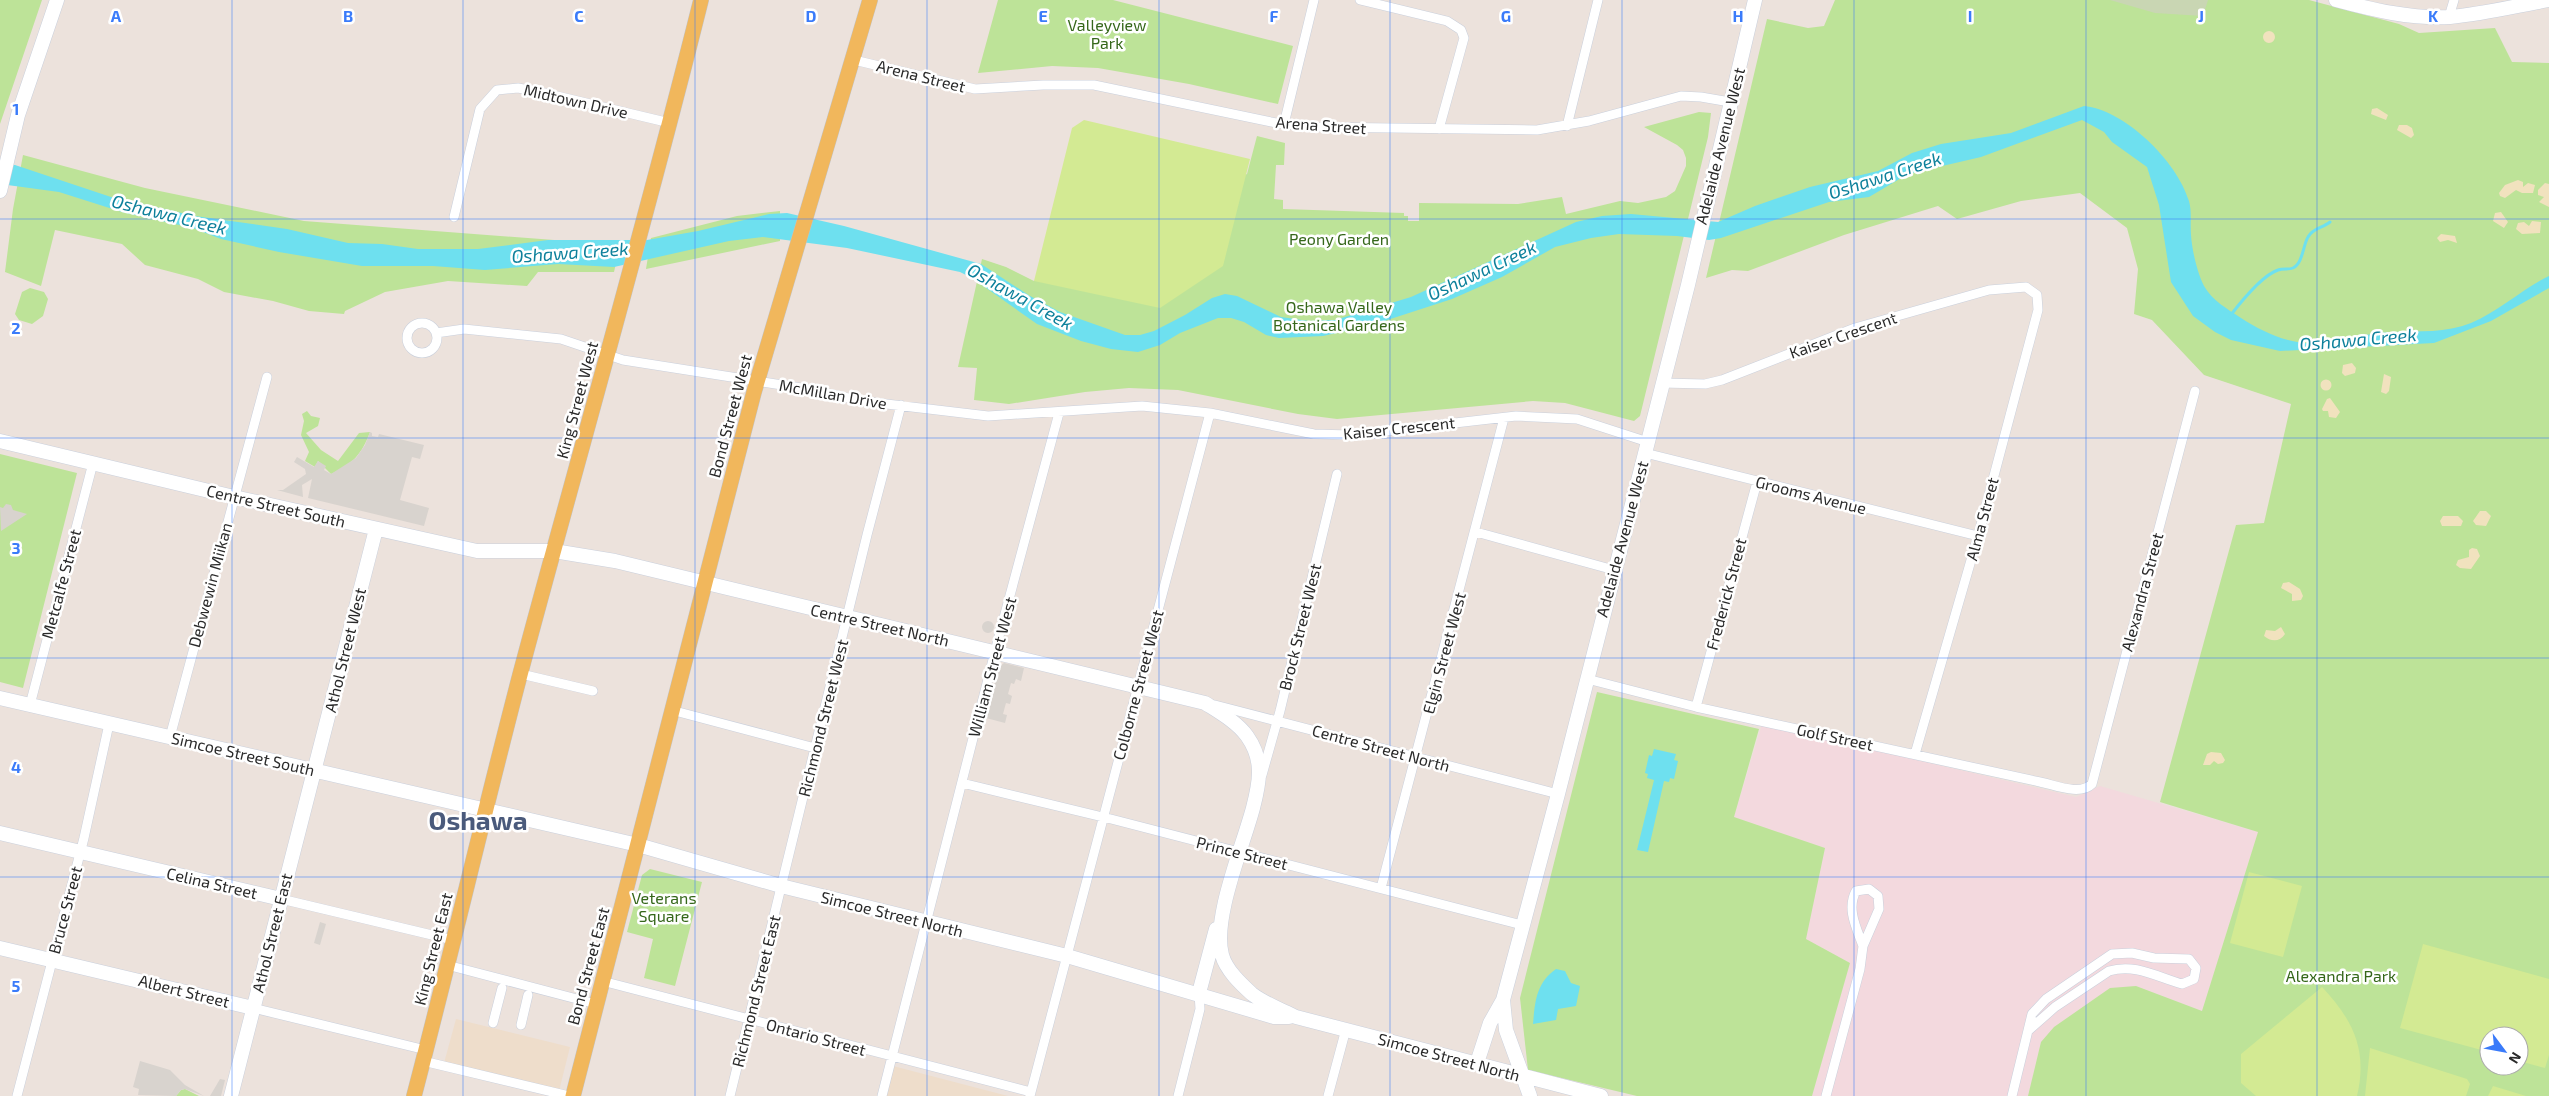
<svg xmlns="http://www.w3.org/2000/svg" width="2549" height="1096" viewBox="0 0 2549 1096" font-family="'Exo 2',sans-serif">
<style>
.education{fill:#eeddcb}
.medical{fill:#f3d9de}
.green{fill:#bde398;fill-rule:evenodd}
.sand{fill:#f1e2be}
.cemetery{fill:#c9d6b3}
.pitch{fill:#d3ea93}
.plaza{fill:#d8d3ce}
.water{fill:#6ee0ef}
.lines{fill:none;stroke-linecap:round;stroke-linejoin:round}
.stream{stroke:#6ee0ef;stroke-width:3}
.street-casing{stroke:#cad0dc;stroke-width:10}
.secondary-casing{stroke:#cad0dc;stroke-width:15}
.primary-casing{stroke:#c3c3c3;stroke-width:16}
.street{stroke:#fff;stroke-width:9}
.secondary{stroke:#fff;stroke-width:14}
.primary{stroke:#f1b75c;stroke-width:15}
.grid{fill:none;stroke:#3a7bfa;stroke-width:1;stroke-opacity:0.55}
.labels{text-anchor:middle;stroke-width:5;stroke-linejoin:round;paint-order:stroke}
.park-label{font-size:16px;fill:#35671a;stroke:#fff}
.street-label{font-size:16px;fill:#2a2a2a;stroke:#fff}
.water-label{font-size:18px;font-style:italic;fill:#0d809b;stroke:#fff}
.town-label{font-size:26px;font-weight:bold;fill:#4a5a7b;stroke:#fff}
.grid-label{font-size:16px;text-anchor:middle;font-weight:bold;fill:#3a7bfa;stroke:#fff;stroke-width:5;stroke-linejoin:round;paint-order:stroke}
</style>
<rect width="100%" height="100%" fill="#ece2dc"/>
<path class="education" d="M456,1019L570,1047L559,1091L444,1063Z
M893,1066L1008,1096H886Z"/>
<path class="medical" d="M1762,724L2076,797L2100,786L2258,832L2202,1011L2136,986L2041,1042L2028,1096H1812L1850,963L1806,939L1825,848L1734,817Z"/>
<path class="green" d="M0,0H42L0,124Z
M998,0H1113L1293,46L1278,104L1189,84L1098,68L1052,66L978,73Z
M1835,0H2309L2399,24L2419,33L2495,28L2512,62L2549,63V1096H2028L2041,1042L2054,1027L2110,988L2136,986L2202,1011L2258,832L2160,802L2236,525L2264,523L2291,404L2204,375L2152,320L2134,314L2138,269L2127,228L2080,193L2021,201L1957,219L1938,206L1844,235L1748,271L1732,270L1706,278L1767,19L1808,28L1824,26ZM2489,1036H2519V1066H2489Z
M1699,112L1711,113L1708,137L1640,416L1634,421L1565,403L1533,401L1337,419L1298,414L1178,390L1129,388L1085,392L1009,404L974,400L977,368L958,367L982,259L1006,267L1034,281L1247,174L1257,136L1285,143L1284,165H1276L1274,199L1283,200V209L1404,213V216H1408V221H1419V203L1518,204L1562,197L1566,214L1620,201L1638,203L1666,197L1675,191L1686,166V158L1683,150L1677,145L1644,127Z
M23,155L145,188L304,221L620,245L614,272H538L527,286L448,281L385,292L345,311L344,314L309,311L273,301L224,292L198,279L145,265L122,244L55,230L41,286L5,272L13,209Z
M780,211V241L646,269L651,238L737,216Z
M30,288L44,292L48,299L43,316L32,324L19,320L15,314L22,292Z
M307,411L311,416L320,418L318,426L306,433L321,450L338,461L359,433L370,432C362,454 352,465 331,474L318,461L315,467L305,461L309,452L301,435L304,421L302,414Z
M0,454L77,473L23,688L0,682Z
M1597,692L1759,729L1734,817L1825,848L1806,939L1850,963L1812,1096H1637L1528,1070L1520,998Z
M650,869L702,882L675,986L644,978L653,939L627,932L642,875Z
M185,1089L199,1096H176L181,1090Z"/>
<path class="sand" d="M2263 37a6 6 0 1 1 12 0a6 6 0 1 1-12 0Z
M2377,108L2388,115L2386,120L2371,114L2372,109Z
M2399,125H2407L2412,128L2414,135L2411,138L2397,130Z
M2518,180L2523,182V187L2528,183L2535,185L2533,193H2522L2516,190L2505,198L2500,196L2499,193L2505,185Z
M2545,183L2549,184V207L2539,202L2544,197L2538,195V190Z
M2501,212L2508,222L2504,228L2493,221L2495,213Z
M2532,221L2541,222L2540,233L2522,234L2516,229L2518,223L2524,222L2529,226Z
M2441,234L2455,236L2457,243L2448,240L2440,242L2437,238Z
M2352,363L2356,368L2355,373L2345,376L2342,373L2343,365Z
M2384,374L2391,377L2389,391L2386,394L2381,392Z
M2320.5 385a5.5 5.5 0 1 1 11 0a5.5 5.5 0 1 1-11 0Z
M2330,398L2340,412L2336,418L2329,417L2328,411H2323L2322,409L2327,399Z
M2480,511H2486L2491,516L2486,526L2476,525L2473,521Z
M2443,516H2458L2463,521L2461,526H2442L2440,521Z
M2472,548L2477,549L2480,556L2471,569L2460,568L2456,565L2458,560L2469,557V550Z
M2289,582L2300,589L2303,596L2301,600L2292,601V594L2281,588L2283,583Z
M2281,627L2285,634C2280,642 2271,642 2264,636L2266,630L2275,631Z
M2211,752L2221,753L2225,760L2223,763L2218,764L2214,761L2210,765H2203L2207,754Z"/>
<path class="cemetery" d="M2110,0H2208L2203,16L2155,13Z"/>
<path class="pitch" d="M1084,120L1250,159L1223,266L1160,308L1034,281L1072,128Z
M2249,872L2302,886L2283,957L2230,943Z
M2423,944L2549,979V1055L2545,1068L2519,1061V1036H2489V1052L2400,1028Z
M2322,987C2353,1020 2368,1050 2357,1096H2256L2241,1083V1054Z
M2370,1048L2467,1079L2470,1084L2466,1096H2365Z
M2493,1086L2526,1096H2488Z"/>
<path class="plaza" d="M370,432L372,433V436L378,437L379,434L424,445L420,459L412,457L400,500L429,508L424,526L308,498L312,479L302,485L303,497L277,490H283L306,474L305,469L294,462L297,457L314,467L318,461L326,466L324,470L331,474L356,458L365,445Z
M6,504L11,505L13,510L27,514L1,531L0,507L3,508Z
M982 627a6 6 0 1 1 12 0a6 6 0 1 1-12 0Z
M1004,663L1024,668L1021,681L1016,679L1014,684L1011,683L1008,694L1012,696L1010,704L1006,703L1003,714L1007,715L1005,723L986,718L999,667Z
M320,922L326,924L320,945L314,943Z
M140,1061L170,1070L185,1085L204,1096L185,1089L181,1090L176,1096L138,1095L139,1089L133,1087Z
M220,1079L225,1080L221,1096H210Z"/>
<path class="water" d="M2084,106C2125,110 2177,161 2189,201C2192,212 2190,223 2191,235C2192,250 2197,272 2204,286C2212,300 2227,309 2241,318C2266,334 2294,347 2326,342C2348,339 2370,333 2393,332C2419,331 2446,333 2471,323C2500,311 2522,289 2549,276V288L2491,321L2434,343L2280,351L2231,340L2215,332L2193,316L2171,282L2159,205L2147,167L2112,142L2104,132L2082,120L1981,157L1908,174L1869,197L1829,202L1721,238L1709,240L1677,236L1619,234L1591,238L1555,247L1502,277L1452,299L1372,325L1323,336L1279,338L1266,335L1244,322L1231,318H1218L1180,333L1160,345L1138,352L1111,349L1081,341L1037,324L972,278L960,272L847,248L763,237L729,241L614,267L558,264L485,270L433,266H362L279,252L221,239L193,228L122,212L59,192L0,184V164L15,165L111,197L195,216L287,229L348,243L382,244L418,249H478L548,240H647L698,231L769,214L787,213L844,226L981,264L1030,296L1060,312L1125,335H1140L1154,331L1185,315L1212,298L1225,294L1237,296L1281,317L1309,321L1335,320L1411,297L1576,222L1602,216L1631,214L1718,222L1755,206L1810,187L1878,171L1912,153L1941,144L2011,133Z
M1654,749L1676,754L1674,760L1678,761L1674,779L1670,778L1669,782L1664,781L1648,852L1637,850L1654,780L1647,778L1648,774L1645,773L1649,755L1652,756Z
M1556,969L1565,971L1571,983L1580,986L1576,1006L1558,1009L1556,1020L1533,1024C1535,1002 1536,983 1556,969Z"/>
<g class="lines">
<path class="stream" d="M2230,316C2240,303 2263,275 2278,270C2283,268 2289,270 2293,268C2303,263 2303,245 2308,237C2313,228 2323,228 2330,222"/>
<defs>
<path id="street" d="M1360,0L1447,21L1461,30L1464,38L1439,129
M2449,17L2454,0
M854,60L975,89L1043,85H1094L1276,123L1315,127L1537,130L1589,121L1681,96L1701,97L1730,102
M1284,124L1314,0
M1567,126L1598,0
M454,217L480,109L497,90L518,88L540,92L670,123
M407 338a15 15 0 1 1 30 0a15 15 0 1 1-30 0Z
M436,333L464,329L561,339L623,360L814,390L861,401L988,416L1142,406L1210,413L1314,434L1350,435L1516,416L1577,419L1648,442
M1662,383L1705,384L1722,380L1855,328L1989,290L2026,287L2037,295L2038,310L1978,536L1915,754
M1645,453L1978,536
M1476,532L1614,570
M521,674L593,691
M1587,679L1696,707L2040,782C2055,785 2080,796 2092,784L2195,391
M30,705L93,463
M1215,705L1558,794
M1696,707L1757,482
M671,710L815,748
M170,737L267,377
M1262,775L1280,711L1337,474
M962,783L1111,819L1522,925
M1381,888L1504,418
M281,899L453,940
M447,965L596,1004
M602,981L1031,1092
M253,1008L426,1050
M493,1023L502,988
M521,1025L528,995
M423,1061L569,1096
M17,1096L84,838L109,724
M730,1096L867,535L901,405
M882,1096L998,640L1059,413
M1030,1096L1210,413
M1178,1096L1200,1009L1199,993
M1328,1096L1346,1029
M1826,1096L1860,969L1863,946L1879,909L1878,896L1869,889L1856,891C1846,909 1857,929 1863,946
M2012,1096L2032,1014L2046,999L2112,954L2132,953L2154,958L2189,959L2196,968L2194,979L2182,984C2157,977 2135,963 2109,971L2055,1007L2029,1030"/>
<path id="secondary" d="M2336,0C2373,10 2411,19 2450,17C2483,14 2516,6 2549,0
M0,191L18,115L57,0
M0,441L234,497L477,551H554L615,561L1205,703C1219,712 1237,722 1247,736C1264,760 1260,781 1253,808C1243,846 1212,919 1222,955C1226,970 1241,984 1252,994C1265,1004 1282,1010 1296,1017L1601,1096
M0,698L638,845L781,886L1067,956L1274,1017H1289
M0,833L281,899
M0,948L253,1008
M1199,993L1216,929
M1477,1063L1490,1023L1503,1000
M231,1096L376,529
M1530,1096L1506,1030L1503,1000L1558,794L1688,285L1755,0"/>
<path id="primary" d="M414,1096C451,955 484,812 521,671C581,447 645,225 701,0
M573,1096L754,392L870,0"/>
</defs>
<use href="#street" class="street-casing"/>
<use href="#secondary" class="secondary-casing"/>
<use href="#primary" class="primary-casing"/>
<use href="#street" class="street"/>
<use href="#secondary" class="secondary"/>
<use href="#primary" class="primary"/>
</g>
<path class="grid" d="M232,0V1096M463,0V1096M695,0V1096M927,0V1096M1159,0V1096M1390,0V1096M1622,0V1096M1854,0V1096M2086,0V1096M2317,0V1096M0,219H2549M0,438H2549M0,658H2549M0,877H2549"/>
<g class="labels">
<g class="park-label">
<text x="1107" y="31">Valleyview<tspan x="1107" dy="18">Park</tspan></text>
<text x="1339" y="245">Peony Garden</text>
<text x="1339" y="313">Oshawa Valley<tspan x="1339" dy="18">Botanical Gardens</tspan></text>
<text x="664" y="904">Veterans<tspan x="664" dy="18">Square</tspan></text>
<text x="2341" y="982">Alexandra Park</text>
</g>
<g class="street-label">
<text transform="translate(921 76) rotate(14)" y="6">Arena Street</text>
<text transform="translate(576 101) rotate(13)" y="6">Midtown Drive</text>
<text transform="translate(1321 125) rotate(4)" y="6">Arena Street</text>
<text transform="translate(1720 146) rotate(-76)" y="6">Adelaide Avenue West</text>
<text transform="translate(1843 335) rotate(-19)" y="6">Kaiser Crescent</text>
<text transform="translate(833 394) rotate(10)" y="6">McMillan Drive</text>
<text transform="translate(577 400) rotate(-75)" y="6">King Street West</text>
<text transform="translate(730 416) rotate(-75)" y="6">Bond Street West</text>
<text transform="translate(1399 428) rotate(-6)" y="6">Kaiser Crescent</text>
<text transform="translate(1811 495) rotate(14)" y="6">Grooms Avenue</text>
<text transform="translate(276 506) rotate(13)" y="6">Centre Street South</text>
<text transform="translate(1982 519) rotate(-75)" y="6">Alma Street</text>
<text transform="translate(1622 539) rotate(-75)" y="6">Adelaide Avenue West</text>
<text transform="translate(61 584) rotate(-75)" y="6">Metcalfe Street</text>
<text transform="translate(210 585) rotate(-75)" y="6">Debwewin Miikan</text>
<text transform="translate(2142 592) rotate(-75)" y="6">Alexandra Street</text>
<text transform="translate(1726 594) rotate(-75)" y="6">Frederick Street</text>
<text transform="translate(880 625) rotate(13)" y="6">Centre Street North</text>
<text transform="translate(1300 627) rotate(-76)" y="6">Brock Street West</text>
<text transform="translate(345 650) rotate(-76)" y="6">Athol Street West</text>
<text transform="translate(1444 653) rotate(-75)" y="6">Elgin Street West</text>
<text transform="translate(992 667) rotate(-75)" y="6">William Street West</text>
<text transform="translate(1138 685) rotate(-75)" y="6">Colborne Street West</text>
<text transform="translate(823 718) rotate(-76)" y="6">Richmond Street West</text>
<text transform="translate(1835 737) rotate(12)" y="6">Golf Street</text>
<text transform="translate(1381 748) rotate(15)" y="6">Centre Street North</text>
<text transform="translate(243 754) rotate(13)" y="6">Simcoe Street South</text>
<text transform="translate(1242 853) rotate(14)" y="6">Prince Street</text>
<text transform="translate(212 883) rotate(13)" y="6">Celina Street</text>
<text transform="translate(65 910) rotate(-75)" y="6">Bruce Street</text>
<text transform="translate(892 914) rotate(14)" y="6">Simcoe Street North</text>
<text transform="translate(272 933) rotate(-76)" y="6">Athol Street East</text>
<text transform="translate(433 949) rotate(-76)" y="6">King Street East</text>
<text transform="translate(588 966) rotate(-75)" y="6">Bond Street East</text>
<text transform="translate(184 991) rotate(14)" y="6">Albert Street</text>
<text transform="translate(756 991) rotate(-76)" y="6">Richmond Street East</text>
<text transform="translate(816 1037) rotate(15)" y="6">Ontario Street</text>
<text transform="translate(1449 1057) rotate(15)" y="6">Simcoe Street North</text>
</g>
<g class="water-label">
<text transform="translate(1885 176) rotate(-18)" y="6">Oshawa Creek</text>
<text transform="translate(169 215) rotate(14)" y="6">Oshawa Creek</text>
<text transform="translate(570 253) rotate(-4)" y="6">Oshawa Creek</text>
<text transform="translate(1482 271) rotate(-25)" y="6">Oshawa Creek</text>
<text transform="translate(1020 297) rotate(29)" y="6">Oshawa Creek</text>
<text transform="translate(2358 340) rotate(-5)" y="6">Oshawa Creek</text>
</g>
<g class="town-label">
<text x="478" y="830">Oshawa</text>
</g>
</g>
<g class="grid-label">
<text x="116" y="22">A</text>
<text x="348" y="22">B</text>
<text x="579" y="22">C</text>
<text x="811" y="22">D</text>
<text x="1043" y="22">E</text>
<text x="1274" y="22">F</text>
<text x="1506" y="22">G</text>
<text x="1738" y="22">H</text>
<text x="1970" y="22">I</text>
<text x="2201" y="22">J</text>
<text x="2433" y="22">K</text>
<text x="16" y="115">1</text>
<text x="16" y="334">2</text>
<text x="16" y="554">3</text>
<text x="16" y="773">4</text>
<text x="16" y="992">5</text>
</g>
<g transform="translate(2504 1051) rotate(122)"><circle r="24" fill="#ffffff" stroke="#aaaaaa"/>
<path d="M0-4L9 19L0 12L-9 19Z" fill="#3a7bfa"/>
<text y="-8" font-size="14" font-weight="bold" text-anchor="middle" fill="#2a2a2a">N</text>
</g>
</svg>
